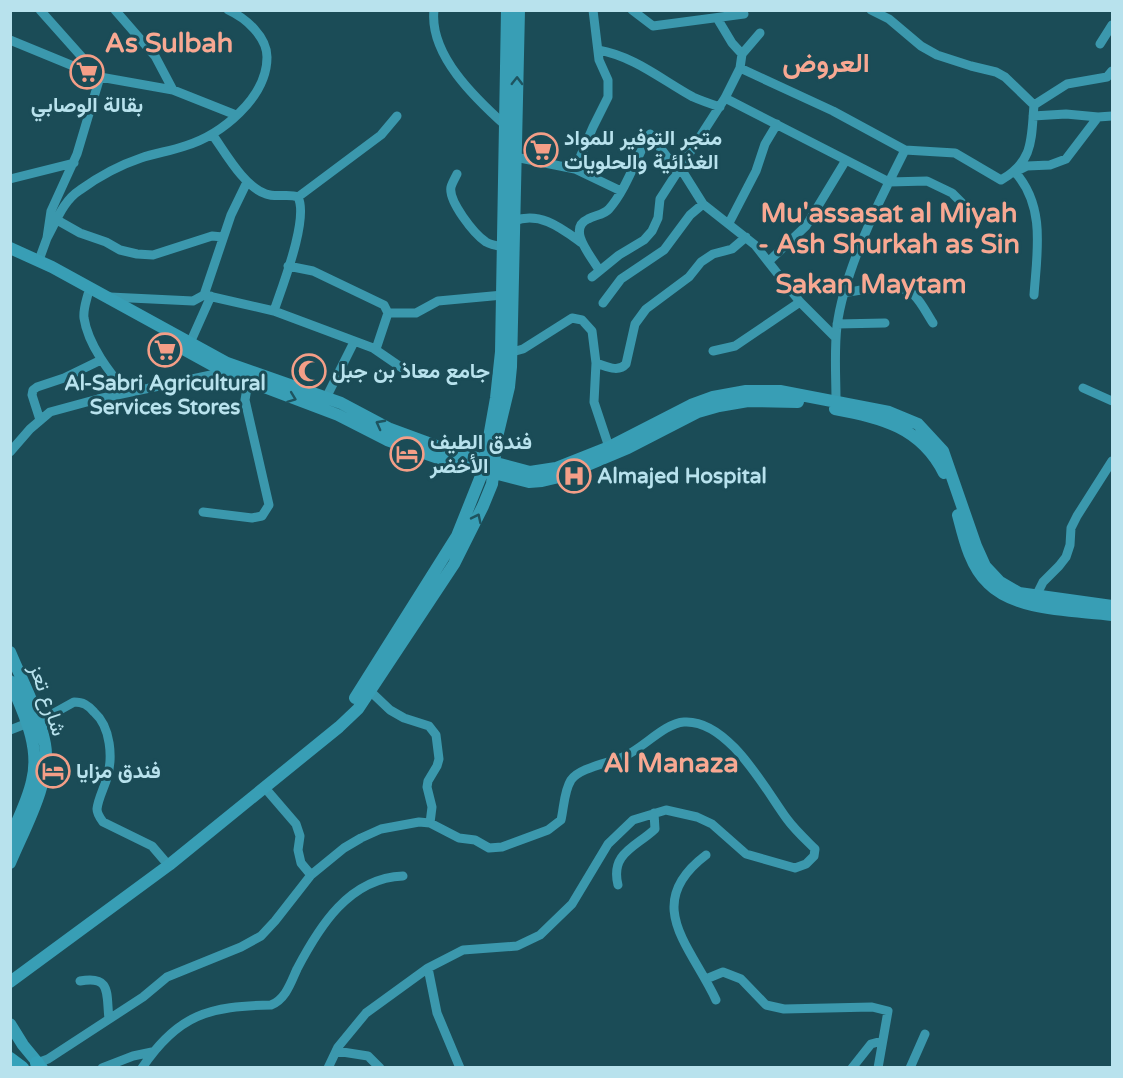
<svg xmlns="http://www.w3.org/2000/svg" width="1123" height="1078" viewBox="0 0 1123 1078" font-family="'Varela Round',Vazirmatn,sans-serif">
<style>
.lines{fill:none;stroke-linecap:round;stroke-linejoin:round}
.minor{stroke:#3b98ad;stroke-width:9}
.major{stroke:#389eb5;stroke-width:12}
.highway{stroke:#36a2ba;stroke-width:14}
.oneway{stroke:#1e5460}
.labels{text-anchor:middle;stroke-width:6;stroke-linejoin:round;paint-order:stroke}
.poi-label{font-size:21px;font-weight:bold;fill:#b8e2ed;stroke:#1b4c57;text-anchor:start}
.street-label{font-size:21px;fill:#b8e2ed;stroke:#1b4c57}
.district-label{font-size:27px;font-weight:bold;fill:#f8a892;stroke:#1b4c57}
</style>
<rect width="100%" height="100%" fill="#1b4c57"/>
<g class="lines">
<path class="minor" d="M40,10L97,74
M115,10L155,56L173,90
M434,10C429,55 476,99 506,126
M632,10L653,26L744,14
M717,18L732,43L742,54
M10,40L100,77L173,90L236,115
M1100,44L1112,25
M598,50C634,56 662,80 693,97C702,101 711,104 720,107
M740,68L833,111L905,150L955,153L1001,180C1034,161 1031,140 1034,105L1005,77L996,72L971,66L937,55L921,46L889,19L871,10
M725,98L889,182L905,150
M1034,105L1067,84L1107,77L1112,71
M1033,116L1066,114L1098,117L1112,116
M212,134C225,152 244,187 266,194C277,198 288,193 298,197L381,135L397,116
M650,134L673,165L681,169L703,204L755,245L800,302L836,338
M515,157L575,169L621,191
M575,169L593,127L608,97V80L599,60L593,10
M457,174C455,178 452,183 451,187C448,201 474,234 486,242C491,245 498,246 504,247
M10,179L74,163
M57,220L80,233L106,242L120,250L137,254L153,255L212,236L223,237
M514,221C540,211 561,228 582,243
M729,223L756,171L765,144L777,124
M47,238C57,220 63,201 80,190C98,177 120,165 141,158C155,153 171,151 185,146C221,135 267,98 267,57C267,37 246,18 228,10
M39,260L47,238L51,211L77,154L100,77
M769,261L806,226L846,160
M288,266L313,271L384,305L388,313L377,346L373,348
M599,270C592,257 566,229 588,219C595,215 604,215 609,209C623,193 632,170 641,151
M592,277L619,255L644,240L652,231L658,218L660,199L725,98L740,68L742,54L760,33
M844,293C862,290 900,282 914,295C922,303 927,314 933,323
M88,294C86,302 83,310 84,318C88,345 110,373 127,393
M204,295L231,215L247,182
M1034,295C1037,252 1046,207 1015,172L1027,166L1050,165L1066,159L1098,117
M110,297L193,301L204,295L274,311L373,348L405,370
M603,303L621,279L664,250L690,215L703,204
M274,311C282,287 309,219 298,197
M388,313H416L438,301L503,295
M837,324L885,323
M190,343L211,296
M713,351L735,346L800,302
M512,352L523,349L572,318L582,320L592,331L596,363L594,402L609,447
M596,363C606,366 618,373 626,364L635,324L646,309L689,277L701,262L713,254L732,249L746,237
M1083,388L1112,401
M326,398L354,342
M836,401C836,376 834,351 837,326C843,280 868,224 889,182L927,181L952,193L974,215
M40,420L32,395L33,390L37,387L64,378L101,360
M10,452L30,429L50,412L98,399L225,372
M203,512L252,518L262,516L269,505L245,400L249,376
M1036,596L1043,582L1059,566L1066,557L1070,545L1071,528L1077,516L1112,461
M370,691L390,710L404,718L429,726L436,735L439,759L437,766L428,781L427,787L432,807L430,823
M38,722L74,702C83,702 88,705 94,712C111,727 113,758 107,778C104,788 98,799 97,809C97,814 100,818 103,822L152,846L164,860
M10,730L28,723
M265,788L296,824L300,836L298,850L301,863L311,875
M706,855C641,904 691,946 716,1000
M618,885C610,853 636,847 655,829L654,813
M428,968L437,1013L460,1068
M706,979L723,972L741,979L766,1005L784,1009L872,1007L888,1011L878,1068
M80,981C112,975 106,994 109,1019
M336,1051L368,1056L380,1068
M37,1063L48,1059L143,997L167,977L241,947L261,936L275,921L311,875L344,848L361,838L381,829L419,822L430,823L459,838L475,840L489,848L502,847L548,830L561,820C564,807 564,791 571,780C580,767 611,763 625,756C643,748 665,723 684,722C728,719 765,789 787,819C795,830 806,840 815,849L814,856L806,864L795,868L746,854L712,824L697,817L666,810L633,820L608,844L572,904L540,935L517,946L463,950L428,968L366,1013L338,1047L328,1068
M102,1068L133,1056L152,1052
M142,1068C178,1014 210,1006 271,1005C286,999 291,982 297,969C319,927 349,878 403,876
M852,1068L871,1044L882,1041
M910,1068L925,1034"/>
<path class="major" d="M10,248L52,267L227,363L341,403L390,429L447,450L530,472L556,468L609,447L691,405L713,397L746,391H780L889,412L918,424L943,451L976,546L985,566L1000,582L1019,593L1112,606
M185,350L225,372L338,415L387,440L444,460L529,482L542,481L559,477L628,448L698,412L719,406L748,401L798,402
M835,409C882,418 921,427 944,473
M958,515C964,538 970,566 988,583C1017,612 1074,610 1112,615
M10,652C22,681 39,712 45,744C52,781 24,829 10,863
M10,681C23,712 41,746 32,781C28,800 18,819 10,838
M355,698L457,536L483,471L496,398L501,352L507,10
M10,982L169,865L339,727L358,709L454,564L483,506L492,484L497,437L509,387L511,367L519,10
M10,1024L23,1045L42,1068"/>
<path class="highway" d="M10,1059L22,1068
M37,1063L39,1068"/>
</g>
<defs><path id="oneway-chevron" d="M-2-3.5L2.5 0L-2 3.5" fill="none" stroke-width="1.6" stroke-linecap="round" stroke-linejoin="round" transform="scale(1.5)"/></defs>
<g class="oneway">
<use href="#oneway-chevron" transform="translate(517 81) rotate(-89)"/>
<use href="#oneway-chevron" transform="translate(292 398) rotate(21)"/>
<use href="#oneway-chevron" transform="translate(380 424) rotate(-152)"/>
<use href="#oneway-chevron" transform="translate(477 518) rotate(-64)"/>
</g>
<defs>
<symbol id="supermarket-ring" viewBox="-11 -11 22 22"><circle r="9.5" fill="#1b4c57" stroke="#f49e87" stroke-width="1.5"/><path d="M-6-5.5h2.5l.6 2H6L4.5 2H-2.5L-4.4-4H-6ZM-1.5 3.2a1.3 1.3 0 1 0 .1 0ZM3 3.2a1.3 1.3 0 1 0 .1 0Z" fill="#f49e87"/></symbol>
<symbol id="mosque-ring" viewBox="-11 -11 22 22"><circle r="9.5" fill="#1b4c57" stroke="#f49e87" stroke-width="1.5"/><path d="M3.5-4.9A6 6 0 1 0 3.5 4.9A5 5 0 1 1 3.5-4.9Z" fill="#f49e87"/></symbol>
<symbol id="hotel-ring" viewBox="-11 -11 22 22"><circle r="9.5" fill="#1b4c57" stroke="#f49e87" stroke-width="1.5"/><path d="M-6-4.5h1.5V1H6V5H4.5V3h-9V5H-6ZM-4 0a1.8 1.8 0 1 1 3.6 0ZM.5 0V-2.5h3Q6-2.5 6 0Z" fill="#f49e87"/></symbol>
<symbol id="hospital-ring" viewBox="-11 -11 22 22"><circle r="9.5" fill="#1b4c57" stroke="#f49e87" stroke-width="1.5"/><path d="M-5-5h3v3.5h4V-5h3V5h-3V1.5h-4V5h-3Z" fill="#f49e87"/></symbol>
</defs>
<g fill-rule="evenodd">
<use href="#supermarket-ring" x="68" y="53" width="38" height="38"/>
<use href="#supermarket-ring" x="522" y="131" width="38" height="38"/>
<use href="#supermarket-ring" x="146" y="331" width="38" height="38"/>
<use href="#mosque-ring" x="290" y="352" width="38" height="38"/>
<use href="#hotel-ring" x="388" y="435" width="38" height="38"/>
<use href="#hospital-ring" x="555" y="457" width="38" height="38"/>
<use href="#hotel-ring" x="34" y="752" width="38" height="38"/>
</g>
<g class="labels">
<g class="poi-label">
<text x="87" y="112" text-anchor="middle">بقالة الوصابي</text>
<text x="564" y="145">متجر التوفير للمواد<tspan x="564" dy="24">الغذائية والحلويات</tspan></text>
<text x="332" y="378">جامع معاذ بن جبل</text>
<text x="165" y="390" text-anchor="middle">Al-Sabri Agricultural<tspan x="165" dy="24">Services Stores</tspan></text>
<text x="430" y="449">فندق الطيف<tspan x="430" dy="24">الأخضر</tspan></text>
<text x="597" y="483">Almajed Hospital</text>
<text x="76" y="778">فندق مزايا</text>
</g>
<g class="street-label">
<text transform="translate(48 700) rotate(71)" y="7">شارع تعز</text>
</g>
<g class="district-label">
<text x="169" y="52">As Sulbah</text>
<text x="826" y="72">العروض</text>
<text x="889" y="222">Mu'assasat al Miyah<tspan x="889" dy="31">- Ash Shurkah as Sin</tspan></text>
<text x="871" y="293">Sakan Maytam</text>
<text x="671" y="772">Al Manaza</text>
</g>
</g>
<rect width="1123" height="1078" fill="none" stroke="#b8e2ed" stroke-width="24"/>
</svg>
